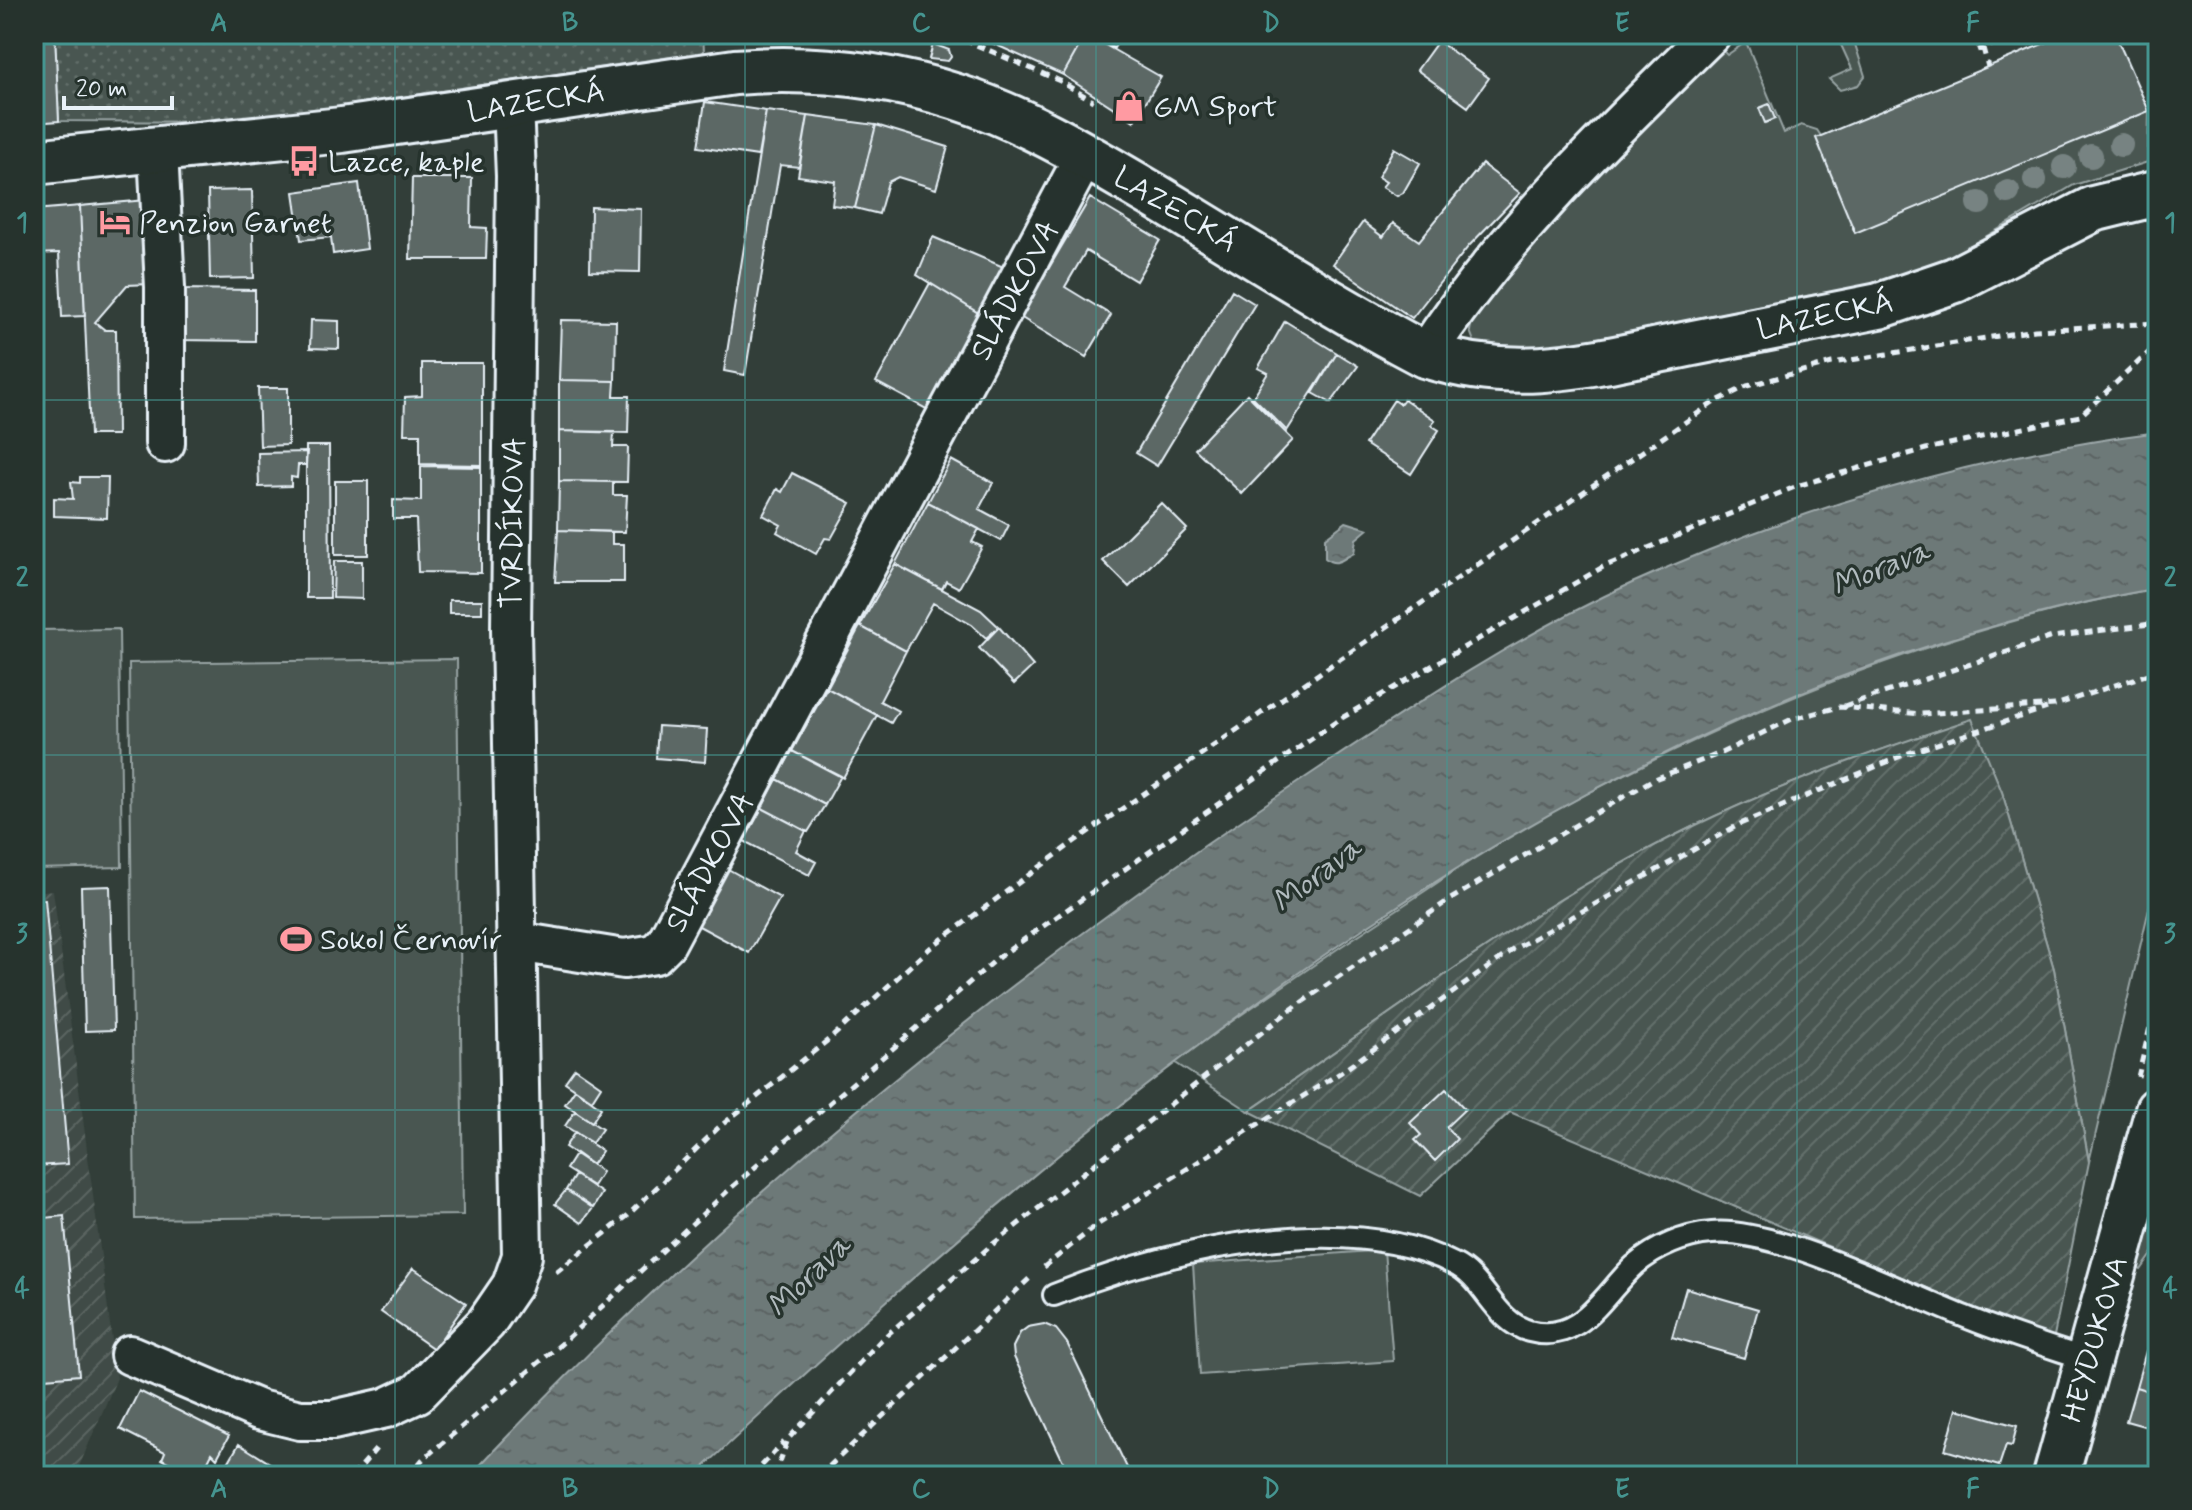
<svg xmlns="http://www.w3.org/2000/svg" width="2192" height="1510" viewBox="0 0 2192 1510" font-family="Mynerve,sans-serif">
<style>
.industrial{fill:url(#industrial-furrows)}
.grass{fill:#495651;stroke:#98a4a4;stroke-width:2}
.park{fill:url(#park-dots);stroke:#98a4a4;stroke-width:2}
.garden{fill:url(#garden-furrows);stroke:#98a4a4;stroke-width:2}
.water{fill:url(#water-ripples);stroke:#9ea9ab;stroke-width:2}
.building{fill:#5c6865;stroke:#e8f1f8;stroke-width:2}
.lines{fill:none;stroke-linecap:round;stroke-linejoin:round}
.lane-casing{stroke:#e8f1f8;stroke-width:26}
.street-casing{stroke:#e8f1f8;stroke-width:44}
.secondary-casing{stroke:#e8f1f8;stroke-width:50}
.path{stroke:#e8f1f8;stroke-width:5;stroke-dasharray:8 6;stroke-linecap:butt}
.lane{stroke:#26332d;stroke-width:20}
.street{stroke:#26332d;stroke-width:38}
.secondary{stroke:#26332d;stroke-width:44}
.tree{fill:#778382}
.grid{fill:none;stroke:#459590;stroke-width:2;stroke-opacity:0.55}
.labels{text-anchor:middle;stroke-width:7;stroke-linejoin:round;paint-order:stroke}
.street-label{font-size:30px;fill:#e8f1f8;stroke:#26332d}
.poi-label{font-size:30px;fill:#e8f1f8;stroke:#26332d;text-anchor:start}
.water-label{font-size:32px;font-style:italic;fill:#b1bbbe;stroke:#26332d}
.neatline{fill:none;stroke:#459590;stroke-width:3}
.grid-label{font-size:26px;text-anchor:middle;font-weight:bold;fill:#459590}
</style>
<defs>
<pattern id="industrial-furrows" width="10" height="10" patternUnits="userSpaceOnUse" patternTransform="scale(2)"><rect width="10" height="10" fill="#3f4b46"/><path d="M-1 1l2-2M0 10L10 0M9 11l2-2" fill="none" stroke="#5b6561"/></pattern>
<pattern id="park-dots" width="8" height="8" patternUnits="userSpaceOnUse" patternTransform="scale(2)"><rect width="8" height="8" fill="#495651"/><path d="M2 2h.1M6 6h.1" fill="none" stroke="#636f6b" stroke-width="1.8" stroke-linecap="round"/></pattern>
<pattern id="garden-furrows" width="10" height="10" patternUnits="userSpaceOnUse" patternTransform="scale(2)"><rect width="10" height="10" fill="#495651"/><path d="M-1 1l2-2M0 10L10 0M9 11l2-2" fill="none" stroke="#636f6b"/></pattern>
<pattern id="water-ripples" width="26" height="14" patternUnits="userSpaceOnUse" patternTransform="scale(2)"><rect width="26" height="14" fill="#6d7978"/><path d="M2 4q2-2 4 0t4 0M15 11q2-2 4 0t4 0" fill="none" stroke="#5b6363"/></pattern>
</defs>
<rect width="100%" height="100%" fill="#323e39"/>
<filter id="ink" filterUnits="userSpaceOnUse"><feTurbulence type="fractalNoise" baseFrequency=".0125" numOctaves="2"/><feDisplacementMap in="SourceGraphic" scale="16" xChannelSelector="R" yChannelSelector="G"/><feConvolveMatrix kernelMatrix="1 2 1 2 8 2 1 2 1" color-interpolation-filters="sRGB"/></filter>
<g filter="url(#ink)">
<path class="industrial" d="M53,890L117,1378L75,1476H34V892Z"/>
<path class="grass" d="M1836,34H1870L1854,41L1865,76L1858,85L1840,90L1829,79L1852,69Z
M1746,42L1784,133L1801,125L1817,130L1821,136L1816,138L2149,111L2148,162L2074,185L1939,264L1877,287L1816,294L1582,342L1520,349L1475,344L1470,331L1474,311L1563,206L1719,47L1727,55Z
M2158,588V871L2089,1162L2054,969L2002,792L1971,720C1877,750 1784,783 1694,826C1536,903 1394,1012 1249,1111L1174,1062C1254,1005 1336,949 1419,895C1454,872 1489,846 1526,826C1724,718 1935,628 2158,588Z
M119,629L122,867L34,869V630Z
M457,659L463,1215L135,1219L129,663Z
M2158,1196V1246L2141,1270L2137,1268Z
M1384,1250L1393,1361L1200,1375L1193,1264Z"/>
<path class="park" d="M55,34H703L704,52L234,122L59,121Z"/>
<path class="garden" d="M1972,719L2002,792L2054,969L2089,1162L2053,1341L1510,1112L1420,1196L1249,1111C1394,1012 1536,902 1694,826C1784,783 1877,750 1972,719Z"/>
<path class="water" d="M2158,432V588C1588,689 1106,1093 694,1476H470C711,1217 983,994 1276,797C1392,720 1505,641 1632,583C1797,508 1979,455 2158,432Z
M1346,522L1368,529L1356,539L1354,553C1343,558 1337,568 1325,558V538Z"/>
<path class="building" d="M34,34H55L59,121L34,123Z
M986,34H1086L1063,75L983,39Z
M1086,34L1161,77L1134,121L1063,75Z
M1091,34H1122L1114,48Z
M2067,34H2115L2149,111L1855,233L1816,138Z
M1438,41L1489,78L1468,107L1417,70Z
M933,44L949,50L951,57L948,61L929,59Z
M705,102L766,111L758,156L698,147Z
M1769,104L1775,119L1765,123L1759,108Z
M766,111L808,116L799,167L780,165L745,375L724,371Z
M808,116L876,125L855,208L832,205L835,181L798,176Z
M876,125L948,147L936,189L898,177L888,182L879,214L855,208Z
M1394,148L1420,163L1403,193L1397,196L1382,187L1386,182L1378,177Z
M1482,164L1520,193L1468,247L1412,318L1333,264L1363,222L1383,237L1393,223L1419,241Z
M412,178H472L471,227L487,228L486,259H410Z
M359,183L367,249L333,254L331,237L301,240L294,192Z
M252,190L254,278L210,279L208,191Z
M1090,198L1160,240L1136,281L1086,251L1065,287L1111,315L1086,357L1020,317Z
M146,200L150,284L127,285L95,322L105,330H116L117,435H90L80,206Z
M80,206L85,316L62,317L59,253L34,254V210Z
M591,207L641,209L640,272L590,271Z
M933,237L1006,268L985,317L917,275Z
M930,283L983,316L930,411L876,382Z
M178,289L255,290V341L178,340Z
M1232,290L1255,304L1157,466L1136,453Z
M311,320L339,321V349L310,348Z
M561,320L616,321L615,381L559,380Z
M1285,321L1337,353L1287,431L1253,397L1268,373L1258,368Z
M1337,353L1358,366L1331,403L1313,393Z
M422,363H482V465L420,464V434H404L405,397L422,396Z
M559,380L615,381L614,396H629L628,433L559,431Z
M258,388H288V445L260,446Z
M1247,394L1293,440L1242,494L1195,449Z
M1404,399L1435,420L1431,425L1439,430L1411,474L1365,444L1394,400L1400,404Z
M559,431L614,432L613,447H628L627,482L559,481Z
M306,446H329L330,598H306Z
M307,452L306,465H298L297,478L291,477V486L259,487L258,453Z
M951,460L993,483L979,509L1009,525L1001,541L928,502Z
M421,466L481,467V573L418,572L416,519H393V500L421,501Z
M792,473L851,503L831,539L825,538L816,554L777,532L781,525L763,515L777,489L782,492Z
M80,477H108L107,518L54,516V498L73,499L71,482L80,483Z
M335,481H368V555H335Z
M559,481L613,482V495H627L625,532L558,530Z
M928,502L979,529L972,542L982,547L959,588L946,581L942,589L895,564Z
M1161,503L1187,529L1129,587L1103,561Z
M558,530L612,532V544H624V582H555Z
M334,561H362V599L333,598Z
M895,564L981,610L999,627L986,638L972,625L933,603L906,651L860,626Z
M449,600H482V613H449Z
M860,626L906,651L880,701L898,711L891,723L827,688Z
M999,627L1033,666L1014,684L979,648Z
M827,688L877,715L843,778L792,751Z
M658,726L707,729L705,762L656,758Z
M792,751L841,776L825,805L777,779Z
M777,779L825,805L808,832L762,808Z
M762,808L806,831L796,851L816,862L809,875L744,841Z
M728,869L780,898L749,953L697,925Z
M110,886L114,1030L85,1031L81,887Z
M45,899L68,1164L34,1166V900Z
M575,1068L601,1086L592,1100L565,1082Z
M575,1089L601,1108L592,1122L565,1104Z
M1446,1089L1465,1109L1446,1127L1457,1139L1435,1161L1415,1140L1421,1135L1410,1123Z
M575,1111L602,1129L592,1143L565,1126Z
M575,1132L602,1151L592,1165L565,1147Z
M576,1153L602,1172L593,1186L566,1169Z
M575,1175L602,1193L593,1208L566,1190Z
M566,1190L593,1208L582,1223L555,1204Z
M64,1216L79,1375L34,1379V1219Z
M413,1268L466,1303L434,1349L381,1312Z
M1686,1288L1758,1309L1744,1358L1672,1337Z
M1044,1324L1056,1329L1067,1343L1131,1476H1070L1014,1357L1013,1347L1020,1333L1028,1327Z
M2146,1351L2158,1355V1394L2136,1387Z
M2136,1387L2158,1394V1430L2126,1421Z
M139,1391L229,1436L217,1458L212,1453L202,1473L187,1466L185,1471L162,1459L165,1452L120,1429Z
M1957,1409L2017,1426L2012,1446L2006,1445L1999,1466L1945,1450Z
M239,1444L281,1470L277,1476H248L228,1463Z"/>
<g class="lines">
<defs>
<path id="lane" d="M1054,1295C1164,1251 1343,1207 1454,1264C1485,1279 1494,1321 1529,1331C1581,1345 1604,1293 1635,1265C1656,1247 1685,1235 1712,1233C1775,1227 1901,1292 1963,1316C2004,1333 2047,1346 2089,1360"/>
<path id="street" d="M158,151L165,287V443
M1425,355C1504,234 1608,135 1711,34
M518,942L624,959L655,954L666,943L1085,155
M130,1355L259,1410L300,1420H333L386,1408L418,1393L486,1323L512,1285L522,1256L511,629L516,176L513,104"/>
<path id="secondary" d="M34,162L342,130L735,72C810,66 885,74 957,97C1029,120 1093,160 1158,198C1246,251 1334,307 1425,355C1523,385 1591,363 1688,344C1752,331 1816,318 1879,306L1955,280L2093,209L2158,193
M2056,1476L2158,1110"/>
</defs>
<use href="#lane" class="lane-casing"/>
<use href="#street" class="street-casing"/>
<use href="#secondary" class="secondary-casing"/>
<path class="path" d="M951,34L1060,81L1093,101
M1983,48L1988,67
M1977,50L2022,34
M1748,506L1800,485L1926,449L2080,416L2158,344
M1844,706L2052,637L2158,623
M2138,1077L2158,994
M1044,1267L1097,1225L1340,1073L1514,949L1740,824L1906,754L2047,708
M556,1272L626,1217L718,1128L832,1037L930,948L1075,841L1713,403L1747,386L1832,363L2035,330L2158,323
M353,1476L376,1449
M409,1476L422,1460L560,1345L732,1187L999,957L1340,719L1603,567L1751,505
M752,1476L784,1442
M775,1476L788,1439L881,1340L993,1244L1285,1014L1449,900L1652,780L1721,753L1792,719L1839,707L1921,714L2055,705L2158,671
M819,1476L1030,1278"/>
<use href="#lane" class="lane"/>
<use href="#street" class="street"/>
<use href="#secondary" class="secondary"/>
</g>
<g class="tree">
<circle cx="2121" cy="145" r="12"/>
<circle cx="2091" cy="156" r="12"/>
<circle cx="2064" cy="167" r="12"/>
<circle cx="2035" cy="180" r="12"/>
<circle cx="2008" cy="192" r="12"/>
<circle cx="1979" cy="203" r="12"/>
</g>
</g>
<path class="grid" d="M395,34V1476M745,34V1476M1096,34V1476M1447,34V1476M1797,34V1476M34,400H2158M34,755H2158M34,1110H2158"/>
<defs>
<symbol id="shop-bare" viewBox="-9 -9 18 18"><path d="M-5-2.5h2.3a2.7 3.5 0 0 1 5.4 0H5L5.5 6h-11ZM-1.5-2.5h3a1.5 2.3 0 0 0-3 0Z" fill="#ff9aa2" stroke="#26332d" stroke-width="2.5" paint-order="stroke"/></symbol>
<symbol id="bus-bare" viewBox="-9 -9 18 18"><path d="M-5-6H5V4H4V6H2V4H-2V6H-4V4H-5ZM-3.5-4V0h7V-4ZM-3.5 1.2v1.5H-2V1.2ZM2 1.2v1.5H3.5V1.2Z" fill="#ff9aa2" stroke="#26332d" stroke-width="2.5" paint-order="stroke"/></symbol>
<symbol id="hotel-bare" viewBox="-9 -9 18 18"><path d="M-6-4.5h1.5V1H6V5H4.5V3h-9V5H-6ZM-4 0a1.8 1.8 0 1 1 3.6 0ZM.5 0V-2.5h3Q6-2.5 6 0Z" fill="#ff9aa2" stroke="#26332d" stroke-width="2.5" paint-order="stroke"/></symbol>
<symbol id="stadium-bare" viewBox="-9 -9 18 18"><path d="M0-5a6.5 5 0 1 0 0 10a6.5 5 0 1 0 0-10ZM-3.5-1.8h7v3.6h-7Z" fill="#ff9aa2" stroke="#26332d" stroke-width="2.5" paint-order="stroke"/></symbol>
</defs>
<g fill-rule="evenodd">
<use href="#shop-bare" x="1107" y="84" width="44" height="44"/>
<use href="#bus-bare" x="282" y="139" width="44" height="44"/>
<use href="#hotel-bare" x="93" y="200" width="44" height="44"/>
<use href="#stadium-bare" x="274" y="917" width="44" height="44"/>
</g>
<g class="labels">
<g class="street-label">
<text transform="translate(536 101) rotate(-9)" y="10">LAZECKÁ</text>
<text transform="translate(1176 209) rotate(31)" y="10">LAZECKÁ</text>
<text transform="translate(1014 290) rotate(-62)" y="10">SLÁDKOVA</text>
<text transform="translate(1825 315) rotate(-12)" y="10">LAZECKÁ</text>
<text transform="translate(512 523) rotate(-89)" y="10">TVRDÍKOVA</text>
<text transform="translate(709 862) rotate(-62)" y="10">SLÁDKOVA</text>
<text transform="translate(2094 1339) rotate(-74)" y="10">HEYDUKOVA</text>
</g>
<g class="poi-label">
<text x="1153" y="116">GM Sport</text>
<text x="328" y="171">Lazce, kaple</text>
<text x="139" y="232">Penzion Garnet</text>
<text x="320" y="949">Sokol Černovír</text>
</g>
<g class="water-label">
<text transform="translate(1880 567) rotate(-22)" y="11">Morava</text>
<text transform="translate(1316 874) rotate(-37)" y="11">Morava</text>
<text transform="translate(808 1275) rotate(-44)" y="11">Morava</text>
</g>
</g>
<rect width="2192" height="1510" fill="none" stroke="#26332d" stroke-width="88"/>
<path d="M64 96v12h108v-12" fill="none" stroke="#e8f1f8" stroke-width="4"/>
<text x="76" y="96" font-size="24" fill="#e8f1f8" stroke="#26332d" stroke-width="6" paint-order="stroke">20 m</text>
<rect x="44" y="44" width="2104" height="1422" class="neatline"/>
<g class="grid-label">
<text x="219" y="31">A</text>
<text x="570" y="31">B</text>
<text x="921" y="31">C</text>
<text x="1271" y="31">D</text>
<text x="1622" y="31">E</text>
<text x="1973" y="31">F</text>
<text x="22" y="231">1</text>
<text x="2170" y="231">1</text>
<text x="22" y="586">2</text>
<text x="2170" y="586">2</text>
<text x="22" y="942">3</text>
<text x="2170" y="942">3</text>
<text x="22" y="1297">4</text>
<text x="2170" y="1297">4</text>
<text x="219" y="1497">A</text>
<text x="570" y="1497">B</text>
<text x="921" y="1497">C</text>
<text x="1271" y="1497">D</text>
<text x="1622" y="1497">E</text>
<text x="1973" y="1497">F</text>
</g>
</svg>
